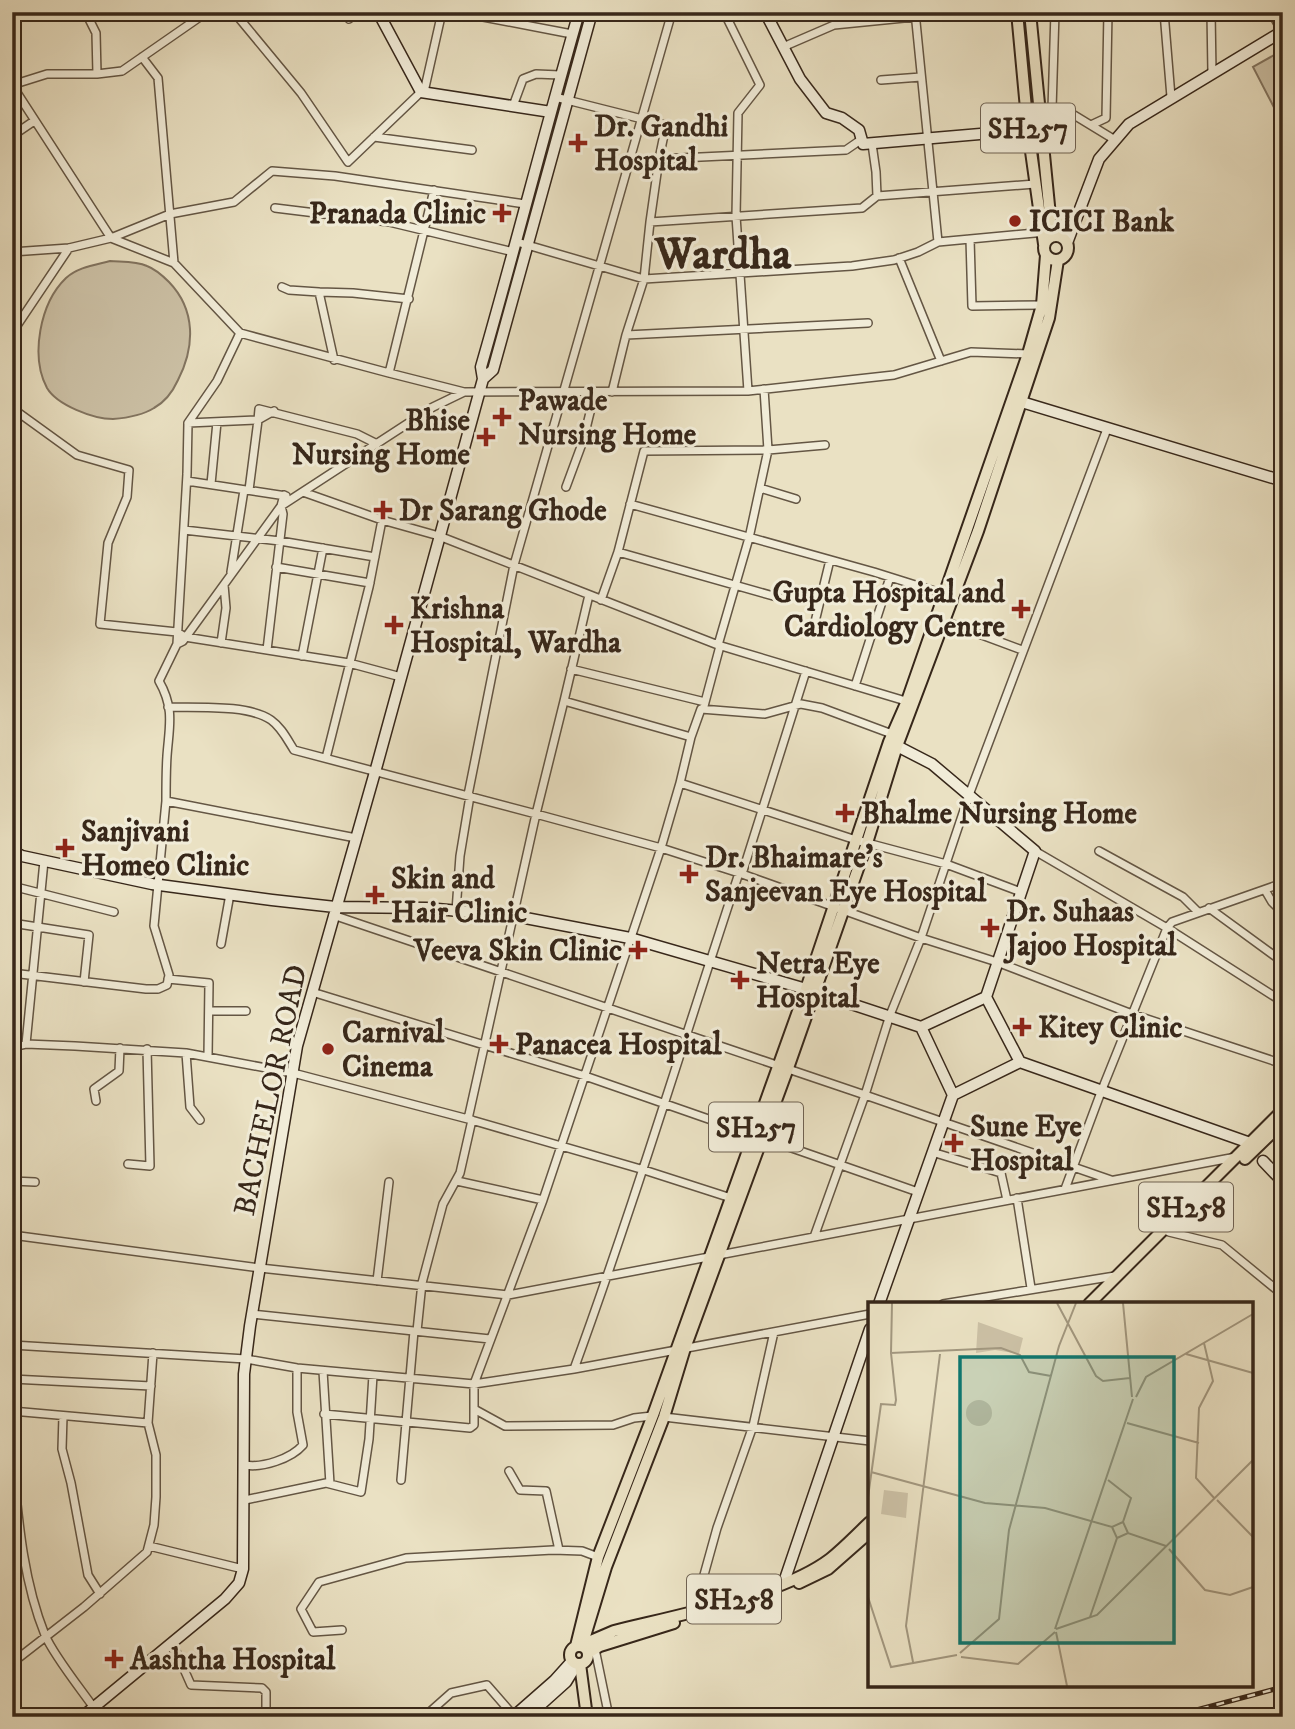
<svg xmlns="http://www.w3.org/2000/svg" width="1295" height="1729" viewBox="0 0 1295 1729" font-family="'IM FELL DW Pica',serif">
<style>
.green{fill:#ccc1a6;stroke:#827460;stroke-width:2}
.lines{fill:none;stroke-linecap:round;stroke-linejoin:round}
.street-casing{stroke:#645644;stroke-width:10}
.secondary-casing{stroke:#37271a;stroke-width:13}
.primary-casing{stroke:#37271a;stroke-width:14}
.street{stroke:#f1ecd8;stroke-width:7}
.secondary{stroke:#f1ecd8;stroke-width:10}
.primary{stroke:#eae1c3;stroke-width:10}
.rail-casing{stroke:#37271a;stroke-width:5}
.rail{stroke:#f1ecd8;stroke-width:2.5;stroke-dasharray:8;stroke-linecap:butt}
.poi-dot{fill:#8f2418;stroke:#f1ecd8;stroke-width:2.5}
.labels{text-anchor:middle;stroke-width:6;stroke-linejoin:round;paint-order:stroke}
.shield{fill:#f1ecd8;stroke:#6f6253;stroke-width:2}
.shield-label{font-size:28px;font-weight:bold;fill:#37271a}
.poi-label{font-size:30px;font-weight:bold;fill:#37271a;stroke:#f1ecd8;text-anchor:start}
.street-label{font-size:30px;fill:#37271a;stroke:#f1ecd8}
.town-label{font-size:44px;font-weight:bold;fill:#37271a;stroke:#f1ecd8}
.inset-road{fill:none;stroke:#a2977f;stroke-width:2}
.view{fill:#0f766e;fill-opacity:0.15;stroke:#0f766e;stroke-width:3.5}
.inset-edge{fill:none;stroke:#37271a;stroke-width:3.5}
</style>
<rect width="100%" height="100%" fill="#eae1c3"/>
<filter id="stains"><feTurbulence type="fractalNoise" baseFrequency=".00286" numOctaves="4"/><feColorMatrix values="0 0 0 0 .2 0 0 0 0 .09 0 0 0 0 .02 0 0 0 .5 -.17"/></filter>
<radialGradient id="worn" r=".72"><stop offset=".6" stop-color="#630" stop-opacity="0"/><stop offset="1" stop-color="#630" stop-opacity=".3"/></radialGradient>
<path class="green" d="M1283,50V120L1281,121L1253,67Z
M110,261C122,262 136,261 147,266C155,269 163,276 169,282C196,310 195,347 178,380C173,391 165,402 154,408C143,415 126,418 113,419C93,419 57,405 47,388C30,356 40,303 66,278C78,267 95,265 110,261Z"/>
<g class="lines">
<defs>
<path id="street" d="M89,12V19L96,33L97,74
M234,12L301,93L348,162L421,92
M346,12L349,19
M457,12L572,34
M724,12L760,85L738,113L736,216L748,391
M915,12L938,242L1046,232
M1055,12L1052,109L1074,115L1115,140
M1164,12L1171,97
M1211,12L1212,73
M1271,12L1282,31
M783,47L834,25L964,12
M142,57L158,78L174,263L240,333L389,373
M881,80L921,77
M424,92L442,12
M555,97L666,125L659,159
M513,106L523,79L536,74L560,75
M1091,125L1106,118L1108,12
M12,136L34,121
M374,137L472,150
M862,139L846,150L659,159L650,222L862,208L877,196
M872,144L876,172L877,196L1035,184
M434,190L389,373L464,392
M275,208L389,222L514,252
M970,239L972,306L1042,305
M517,242L644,279L852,266L894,260L918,252L938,242
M12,252L69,248L111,238L170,214L234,202L272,171L335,176L525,204
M899,258L941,361
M174,263L111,238L12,85L47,74H97L122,71L207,12
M282,287L289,290L319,292
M12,333L69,248
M626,335L644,279L650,222
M334,360L319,292L353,293L409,299
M612,392L626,335L868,323
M12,408L77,455L129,470L127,497L108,543L100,624L177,632L185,637L349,663L401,677
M188,423L217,381L240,333
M1107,429L969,795L921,938L890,1015L865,1095L1111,1180
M187,481L286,496
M211,484L217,422
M566,487L583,441L595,392
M760,488L796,499
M249,490L258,420L274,411
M303,492L382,520
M630,504L874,572L944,594
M184,530L280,541L375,557
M618,552L784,599
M276,567L370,583
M231,572L244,490
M601,600L618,552L644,451L768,450L825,445
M944,621L1022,650
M813,630L830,560
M221,643L226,608L224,585
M177,644L183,641L281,506L433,407L464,392L748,391L894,375L971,352L1028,354
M718,645L749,538L768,450L764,389
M267,650L283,514L281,506L284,495
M302,656L323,548
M571,669L705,702
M855,686L890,577
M564,701L589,595
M704,706L720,646
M168,707C196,708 248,704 271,720C281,727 287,739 294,750L536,814L661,848L742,874L921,938L997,962L1132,1014L1283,1064
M691,737L701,709L765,714L801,704L822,708L892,734
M326,758L369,587L382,520L439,536L718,645L909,702
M468,795L514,565L672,12
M356,838L166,801C166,786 166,771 167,756C169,727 175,709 159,681L177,644L187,474L188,423L258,420L259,409L357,434L377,444
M1035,851L1167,928L1101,1092L1065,1189
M1099,851L1183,897L1198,912
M742,874L806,671
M1283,883L1172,922L1167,928L1283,1002
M12,886L114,912
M1265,890L1272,902L1283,913
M1209,908L1283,962
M456,911L460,856L470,796
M333,915L865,1095L814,1237
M12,923L89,935L84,982
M221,944L230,894
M12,973L146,989H158L167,985L169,975L154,926L166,801
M168,979L209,983L208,1057
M312,992L585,1076L918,1192
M210,1011H246
M26,1044L44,861
M12,1047L26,1044L75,1046L186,1053L293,1073L468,1119
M186,1053L190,1107L200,1120
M96,1101L94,1089L119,1071L120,1048
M932,1152L1001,1173L1007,1200
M128,1164L150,1166L147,1049
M12,1181L35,1182
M457,1181L543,1200
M731,1198L644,1170L468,1119L536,814L564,701L691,737L680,783L856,840L946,864L1021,892
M1017,1198L1031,1288
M1169,1232L1222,1245L1283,1295
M12,1235L260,1268L508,1295L1236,1157
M377,1281L389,1182
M943,1304L1115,1276
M252,1314L490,1339
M417,1331L422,1283L443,1204L460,1173L472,1120
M1280,1336L1283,1339
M12,1345L246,1359L297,1368L474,1384L574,1369L870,1314
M574,1369C634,1205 684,1039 739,873
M323,1371L330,1484
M12,1379L151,1386
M12,1411L148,1423
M324,1414L470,1428L474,1425V1409
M63,1416L62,1449L71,1483L88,1575L100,1594
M652,1416L634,1418L613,1425L505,1426L474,1409V1384L543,1200L661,848L680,783
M664,1417L870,1441
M12,1454C18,1515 22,1578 45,1635C54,1656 80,1688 94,1708
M245,1465C262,1468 291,1459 303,1445L297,1412V1368
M509,1471L520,1490L546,1491L559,1550
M401,1480L414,1331
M245,1500L326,1483L361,1492L369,1439L373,1375
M149,1546L243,1569
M694,1611L717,1528L753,1426L774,1332
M342,1630L313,1632L301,1609L319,1582L406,1558L553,1550L582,1551L598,1557
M172,1642L191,1685L262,1688L266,1692V1717
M595,1649L609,1717
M12,1663L84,1607L147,1552L154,1525L156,1497V1455L148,1423L153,1353
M424,1717L451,1693L487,1685L514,1716
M1272,1717L1283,1714"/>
<path id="secondary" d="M378,12L421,92L551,112
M765,12L800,79L826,113L842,118L859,130L863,144L1028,130
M1067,243L1099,159L1129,124L1283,31
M483,379L493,370L592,12
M1015,400L1283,481
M897,746L932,764L1035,851L986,997L1020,1062
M12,851L22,856L152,884L272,900L335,907L426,908L515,916L630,938L806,989L921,1027L986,997
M953,1095L1020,1062L1250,1143
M1263,1161L1283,1182
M879,1304L953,1095L921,1027
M784,1582L870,1329
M82,1717L225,1599L239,1583L243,1569L244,1374L250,1326L297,1046L377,765L483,379L481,367C515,249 545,130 579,12
M513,1717L554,1681L572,1661
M527,1717L566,1682L577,1664"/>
<path id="primary" d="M1017,12L1028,130L1044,244
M1030,12L1052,236
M1044 248a12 12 0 1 1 24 0a12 12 0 1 1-24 0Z
M1245,1159L1283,1122
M1089,1304L1283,1110
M799,1583L828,1569L870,1532
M570 1655a9 9 0 1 1 18 0a9 9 0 1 1-18 0Z
M576,1646L598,1557L653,1415L806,989L889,742L907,701L1028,354L1042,305L1046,255
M582,1646L606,1567L664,1417L685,1348L788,1068L867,843L897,746L978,531L1049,318L1058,260
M585,1648L593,1640L614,1631C674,1616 781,1596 830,1559C844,1548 857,1534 870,1522
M588,1653L600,1646L674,1623
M580,1664L587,1717"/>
</defs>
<use href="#street" class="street-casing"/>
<use href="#secondary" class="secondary-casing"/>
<use href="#primary" class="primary-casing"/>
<use href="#street" class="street"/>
<use href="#secondary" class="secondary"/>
<use href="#primary" class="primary"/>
<defs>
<path id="rail" d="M1170,1717L1283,1687"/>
</defs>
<use href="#rail" class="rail-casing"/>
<use href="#rail" class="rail"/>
</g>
<g class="poi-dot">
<path d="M574.5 132.5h7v7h7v7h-7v7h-7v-7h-7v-7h7z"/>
<path d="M498.5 202.5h7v7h7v7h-7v7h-7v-7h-7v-7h7z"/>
<circle cx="1015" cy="221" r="7"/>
<path d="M498.5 406.5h7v7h7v7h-7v7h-7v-7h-7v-7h7z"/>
<path d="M482.5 426.5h7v7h7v7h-7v7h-7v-7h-7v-7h7z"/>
<path d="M379.5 499.5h7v7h7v7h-7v7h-7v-7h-7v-7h7z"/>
<path d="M1017.5 598.5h7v7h7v7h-7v7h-7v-7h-7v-7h7z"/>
<path d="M390.5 614.5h7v7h7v7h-7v7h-7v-7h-7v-7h7z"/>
<path d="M841.5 802.5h7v7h7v7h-7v7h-7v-7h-7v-7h7z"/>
<path d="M61.5 837.5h7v7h7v7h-7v7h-7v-7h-7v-7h7z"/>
<path d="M685.5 863.5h7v7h7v7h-7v7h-7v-7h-7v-7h7z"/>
<path d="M371.5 884.5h7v7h7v7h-7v7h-7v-7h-7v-7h7z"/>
<path d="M986.5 917.5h7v7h7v7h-7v7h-7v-7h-7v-7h7z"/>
<path d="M634.5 939.5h7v7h7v7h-7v7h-7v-7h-7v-7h7z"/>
<path d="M736.5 969.5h7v7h7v7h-7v7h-7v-7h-7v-7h7z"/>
<path d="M1018.5 1016.5h7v7h7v7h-7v7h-7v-7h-7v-7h7z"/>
<path d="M495.5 1033.5h7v7h7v7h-7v7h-7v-7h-7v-7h7z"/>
<circle cx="328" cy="1049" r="7"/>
<path d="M950.5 1132.5h7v7h7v7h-7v7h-7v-7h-7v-7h7z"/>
<path d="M110.5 1648.5h7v7h7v7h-7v7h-7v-7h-7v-7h7z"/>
</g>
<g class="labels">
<g class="shield">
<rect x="981" y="103.5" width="94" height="49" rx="5"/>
<rect x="709" y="1102.5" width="94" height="49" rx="5"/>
<rect x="1139" y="1182.5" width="94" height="49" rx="5"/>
<rect x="687" y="1574.5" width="94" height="49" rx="5"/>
</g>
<g class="shield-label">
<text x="1028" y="138">SH257</text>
<text x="756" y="1137">SH257</text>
<text x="1186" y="1217">SH258</text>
<text x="734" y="1609">SH258</text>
</g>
<g class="poi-label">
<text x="594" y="136">Dr. Gandhi<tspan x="594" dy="34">Hospital</tspan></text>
<text x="486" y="223" text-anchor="end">Pranada Clinic</text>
<text x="1029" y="231">ICICI Bank</text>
<text x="518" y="410">Pawade<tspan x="518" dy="34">Nursing Home</tspan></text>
<text x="470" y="430" text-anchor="end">Bhise<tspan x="470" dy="34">Nursing Home</tspan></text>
<text x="399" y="520">Dr Sarang Ghode</text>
<text x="1005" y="602" text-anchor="end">Gupta Hospital and<tspan x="1005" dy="34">Cardiology Centre</tspan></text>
<text x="410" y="618">Krishna<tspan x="410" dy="34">Hospital, Wardha</tspan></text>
<text x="861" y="823">Bhalme Nursing Home</text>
<text x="81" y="841">Sanjivani<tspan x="81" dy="34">Homeo Clinic</tspan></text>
<text x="705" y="867">Dr. Bhaimare's<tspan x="705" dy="34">Sanjeevan Eye Hospital</tspan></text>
<text x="391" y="888">Skin and<tspan x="391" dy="34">Hair Clinic</tspan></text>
<text x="1006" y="921">Dr. Suhaas<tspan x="1006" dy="34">Jajoo Hospital</tspan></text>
<text x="622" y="960" text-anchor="end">Veeva Skin Clinic</text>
<text x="756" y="973">Netra Eye<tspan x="756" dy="34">Hospital</tspan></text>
<text x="1038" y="1037">Kitey Clinic</text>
<text x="342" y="1042">Carnival<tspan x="342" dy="34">Cinema</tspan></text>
<text x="515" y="1054">Panacea Hospital</text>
<text x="970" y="1136">Sune Eye<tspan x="970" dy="34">Hospital</tspan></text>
<text x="130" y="1669">Aashtha Hospital</text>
</g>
<g class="street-label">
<text transform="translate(270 1090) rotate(-78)" y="10">BACHELOR ROAD</text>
</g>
<g class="town-label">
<text x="723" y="268">Wardha</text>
</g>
</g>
<g transform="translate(868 1302)">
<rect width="385" height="385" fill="#eae1c3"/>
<path d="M110,20L155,36L151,52L127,48L108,51ZM98 111a13 13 0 1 1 26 0a13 13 0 1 1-26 0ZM16,188L40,191L38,216L13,212Z" fill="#ccc1a6"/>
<path class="inset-road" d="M24,1L23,51L133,46L152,53L161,70L183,74M189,1L228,74L235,79L262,76M255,1L264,95M336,41L345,79L331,106L328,176L347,197M318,52L385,71M268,95L278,75L385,12M259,121L331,141M3,170L117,201L177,206L244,225L255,220M240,178L263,196L255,220L260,231M0,195L13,102L27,103L28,98L23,51M349,198L385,235M249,236L260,231L298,244M301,247L337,288L362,293L385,285M0,295L23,365L89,353M222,315L249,236L244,225M187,327L265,97M188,327L229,313L385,158M188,330L199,384M92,351L131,317L141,228L191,44L208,1M93,355L150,362L187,330M45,360L38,324L72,52"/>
<path class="view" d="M92,55H306V341H92Z"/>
<rect width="385" height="385" class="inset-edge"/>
</g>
<rect width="1295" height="1729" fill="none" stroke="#eae1c3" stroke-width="42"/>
<rect x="14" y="14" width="1267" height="1701" fill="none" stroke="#37271a" stroke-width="3.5"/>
<rect x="21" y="21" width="1253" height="1687" fill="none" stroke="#37271a" stroke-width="2"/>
<rect width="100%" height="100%" filter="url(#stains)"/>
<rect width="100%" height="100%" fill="url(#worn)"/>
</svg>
